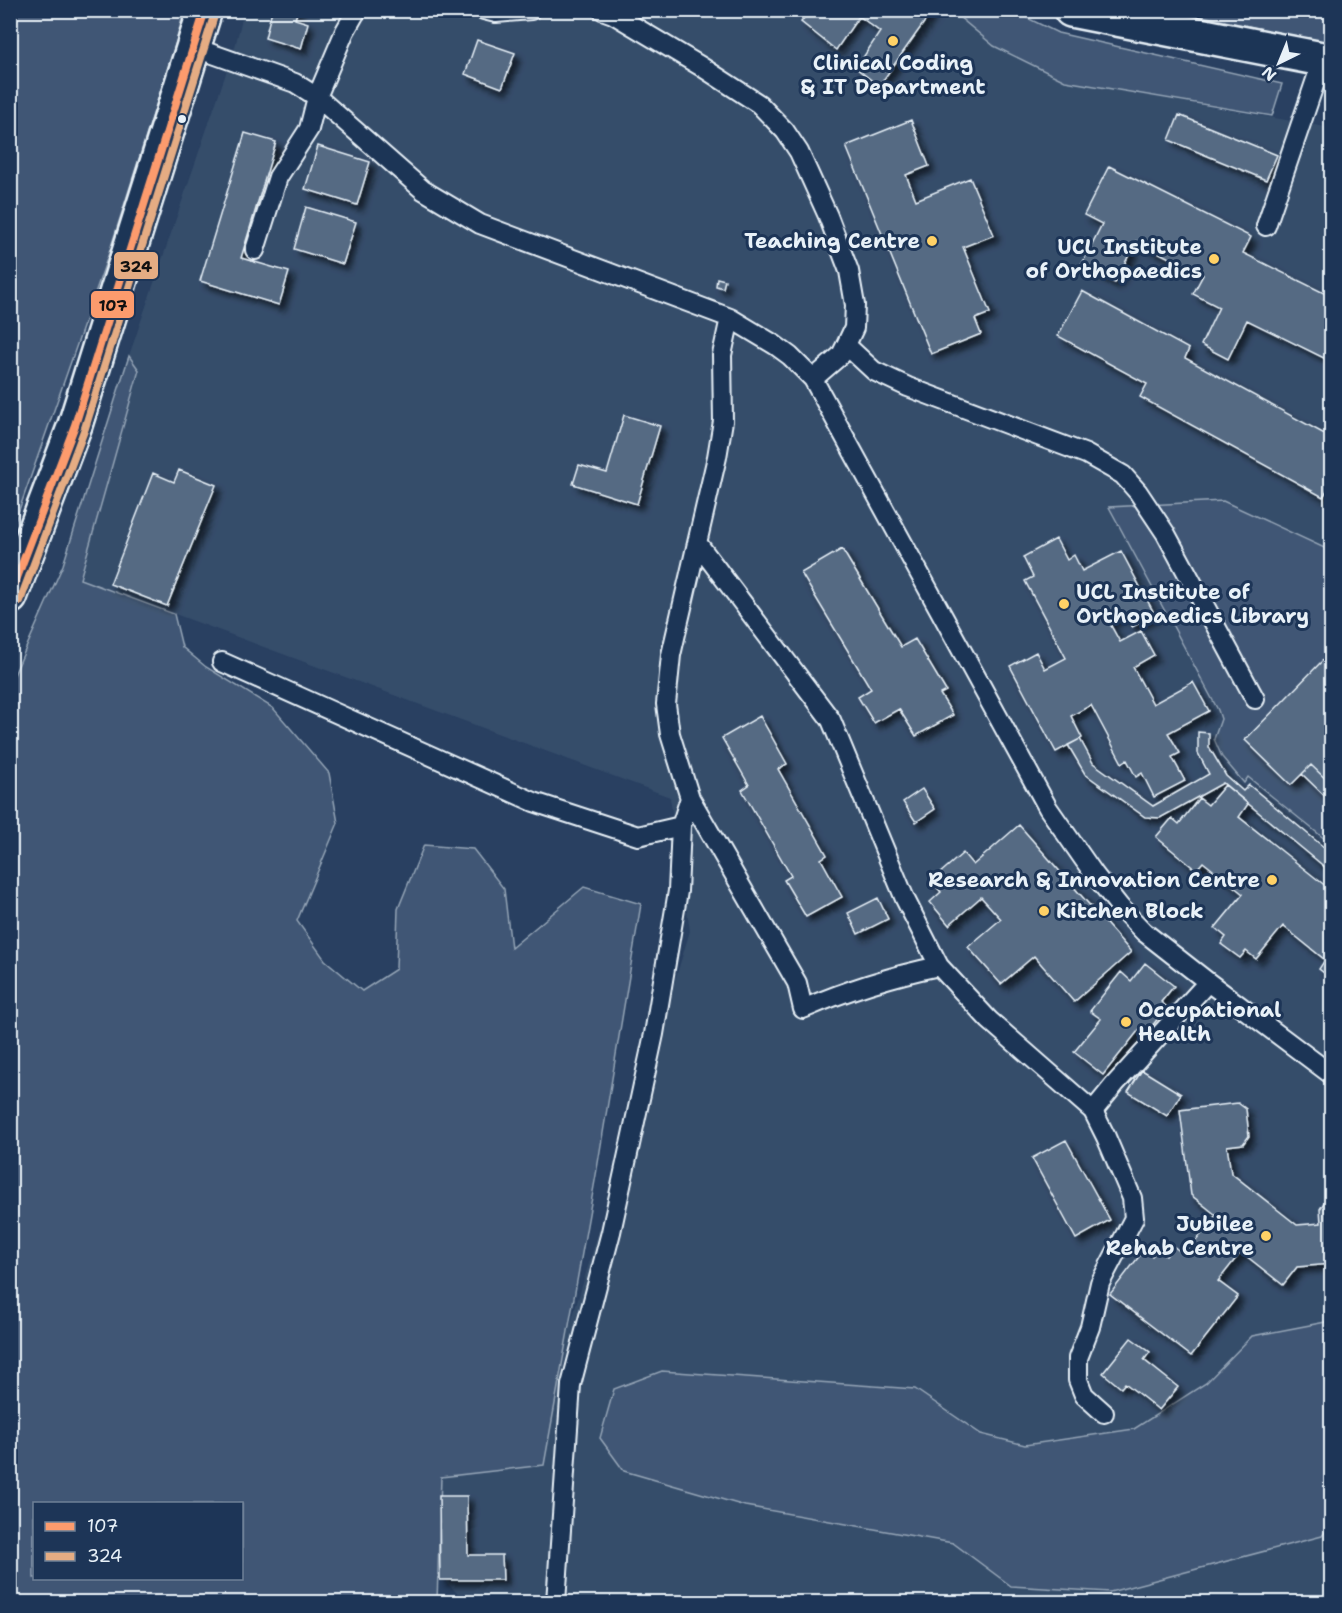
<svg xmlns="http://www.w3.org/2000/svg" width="1342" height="1613" viewBox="0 0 1342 1613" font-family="'Shantell Sans',sans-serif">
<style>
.built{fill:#364d6b}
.green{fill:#415774;stroke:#94a4b6;stroke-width:1.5;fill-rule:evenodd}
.building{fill:#556a83;stroke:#e8f1f8;stroke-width:1.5;filter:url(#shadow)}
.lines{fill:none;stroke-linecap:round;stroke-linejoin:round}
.service-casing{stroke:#e8f1f8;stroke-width:22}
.tertiary-casing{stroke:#e8f1f8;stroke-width:38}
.primary-casing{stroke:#e8f1f8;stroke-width:38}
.service{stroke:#1d3557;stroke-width:18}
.tertiary{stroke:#1d3557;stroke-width:33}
.primary{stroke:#1d3557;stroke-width:33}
.bus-1-casing{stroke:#1d3557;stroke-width:12}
.bus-2-casing{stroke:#1d3557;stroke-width:12}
.bus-1{stroke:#fc9b6d;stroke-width:8}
.bus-2{stroke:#e5ac83;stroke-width:8}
.poi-dot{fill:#ffd166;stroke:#1d3557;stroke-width:2}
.bus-dot{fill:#e8f1f8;stroke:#1d3557;stroke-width:2}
.labels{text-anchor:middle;stroke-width:6;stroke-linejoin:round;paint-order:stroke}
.poi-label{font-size:21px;font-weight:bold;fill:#e8f1f8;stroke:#1d3557;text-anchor:end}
.line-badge{stroke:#1d3557;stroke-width:2}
.pale-badge-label{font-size:16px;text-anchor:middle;font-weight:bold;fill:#111}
</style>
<defs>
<filter id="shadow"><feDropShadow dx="5.5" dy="5.5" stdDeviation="3" flood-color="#0009"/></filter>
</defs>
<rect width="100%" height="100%" fill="#294061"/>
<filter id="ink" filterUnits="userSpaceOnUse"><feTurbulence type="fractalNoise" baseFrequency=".0167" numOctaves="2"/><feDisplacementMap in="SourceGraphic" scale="12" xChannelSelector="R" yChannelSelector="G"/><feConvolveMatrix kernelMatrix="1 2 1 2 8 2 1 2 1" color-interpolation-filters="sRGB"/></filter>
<g filter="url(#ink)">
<path class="built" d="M244,11H952L994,46L1065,81L1331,128V1602H466L446,1582L415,1433L545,1408L690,931L670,797L80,579L139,370L129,356L235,47Z"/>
<path class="green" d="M11,10L184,11L176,42L109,253L11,533Z
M952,11H1013L1058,33L1282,84L1272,116L1065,81L994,46Z
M1179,11H1331V44Z
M129,356L139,370L80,579L174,614L182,647L206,667L273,708L329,773L338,823L297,921L325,960L362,991L396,969L398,909L424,845L473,849L504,889L511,948L584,887L641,904L596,1175L544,1465L441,1477L437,1602H11L10,1143L16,1138L10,1132V684L63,565ZM34,1504H242V1578H34Z
M1223,501L1331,551V844L1248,777L1244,783L1222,757L1214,739L1221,719L1218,710L1109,507Z
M1331,1321V1524L1322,1536L1110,1592L1011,1586L953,1543L745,1506L624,1471L600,1438L614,1389L662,1371L915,1389L981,1434L1025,1445L1134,1429L1206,1383L1252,1336Z"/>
<path class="building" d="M272,10H298L295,19L308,23L301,49L265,38Z
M810,10H933L879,86L856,68L880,32L859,16L836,50L801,22Z
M477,40L515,53L502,88L465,74Z
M1179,115L1277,155L1266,180L1169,140Z
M911,120L929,166L906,175L916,200L970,178L994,235L963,247L990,313L975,319L981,334L931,354L846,146Z
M245,133L276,142L241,258L289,272L279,305L200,281Z
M318,146L370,162L357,205L305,189Z
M1109,166L1251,237L1243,253L1332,297V362L1247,320L1228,359L1201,345L1219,307L1193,294L1203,275L1136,241L1115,283L1081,266L1102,224L1084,215Z
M306,207L356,222L343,264L294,249Z
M717,278L725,280L723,288L716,286Z
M1082,291L1189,349L1185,358L1332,438V482L1323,497L1140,397L1147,384L1058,336Z
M624,415L660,426L637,504L573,484L579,465L607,473Z
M179,470L216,485L167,606L110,584L153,473L174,482Z
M1056,539L1067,560L1074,555L1082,571L1121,551L1155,615L1132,627L1125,614L1109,622L1120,642L1141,631L1154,655L1133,667L1153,704L1193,682L1209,711L1168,733L1180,753L1172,757L1185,781L1154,797L1142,773L1136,777L1127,760L1122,763L1091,705L1071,716L1082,738L1056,752L1010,666L1036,652L1045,669L1066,658L1025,581L1033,577L1023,557Z
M842,549L901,647L915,639L946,691L940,694L953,715L916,736L899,709L874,723L858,697L871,689L801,573Z
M1325,658L1332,664V785L1311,765L1291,785L1245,740Z
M760,716L787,764L778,769L827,855L821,859L842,897L806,917L784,880L791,876L742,790L749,785L722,738Z
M1198,732L1209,733V747L1226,776L1243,791L1249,785L1332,854V873L1223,783L1160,818L1145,817L1085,774L1068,745L1080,739L1093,763L1153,806L1209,774L1198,753Z
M1311,765L1332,785V803L1302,774Z
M1225,785L1248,804L1239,817L1332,891V979L1319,969L1325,960L1283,926L1256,959L1246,951L1240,958L1221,944L1226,937L1215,928L1243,894L1203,862L1196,870L1156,837L1172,818L1179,824L1199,798L1208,805Z
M922,789L935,809L916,822L903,802Z
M1019,825L1131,952L1074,1002L1034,956L1001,984L968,947L1001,919L981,897L949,925L930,902L941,892L931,881L963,853L973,865Z
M878,898L888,919L858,934L848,913Z
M1145,963L1174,986L1161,1002L1167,1007L1148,1031L1142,1026L1103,1075L1074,1052L1101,1019L1090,1011L1121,972L1131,981Z
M1142,1070L1181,1094L1167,1116L1128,1092Z
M1238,1103L1246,1109L1249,1136L1243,1144L1227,1146L1231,1173L1297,1225L1321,1223L1320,1209L1327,1198H1332V1264L1297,1267L1283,1285L1241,1252L1218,1281L1238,1296L1191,1356L1110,1294L1144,1250L1152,1256L1157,1250L1166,1256L1173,1246L1185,1255L1216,1215L1191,1195L1180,1110Z
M1066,1140L1110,1220L1076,1239L1032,1158Z
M1131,1338L1150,1352L1144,1360L1178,1387L1159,1410L1125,1383L1121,1388L1103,1373Z
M439,1496H467L468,1555H502L503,1580H440Z"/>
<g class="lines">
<defs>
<path id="service" d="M484,10L496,13L531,10
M602,10L613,14L702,67L759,104L785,131L799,152L828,216L849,271L855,305L854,328L846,345L841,355L813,379
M193,47L295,83L317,97L423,190L480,224L730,318L775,345L790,356L813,379L1048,808L1094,874L1120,907L1144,932L1208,982L1332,1075
M1266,226L1323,59
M255,250L278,177L309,129L317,97L345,31L357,10
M846,345L874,371L908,387L1086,454L1123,475L1138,492L1166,534L1255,699
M222,662L534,802L638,836L681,826L690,798L670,734L666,704L671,655L717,457L723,421L722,355L730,318
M690,798L797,983L803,1009C847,990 891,976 939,966L905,899L831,720L698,544
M939,966L989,1020L1093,1111L1106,1137L1132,1198L1134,1218L1100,1283L1090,1327L1078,1358V1380L1084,1395L1104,1413
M1093,1111L1115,1084L1208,982
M556,1602L571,1385L611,1232L654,1034L678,891L681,826"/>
<path id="tertiary" d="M1071,10L1332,61"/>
<path id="primary" d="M10,597L75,425L205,10"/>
</defs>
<use href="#service" class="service-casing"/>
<use href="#tertiary" class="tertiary-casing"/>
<use href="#primary" class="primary-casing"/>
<use href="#service" class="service"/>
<use href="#tertiary" class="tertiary"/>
<use href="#primary" class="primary"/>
<defs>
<path id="bus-1" d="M10,596L75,425L205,10"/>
<path id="bus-2" d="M20,601L85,428L215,13"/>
</defs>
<use href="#bus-1" class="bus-1-casing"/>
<use href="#bus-2" class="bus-2-casing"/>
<use href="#bus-1" class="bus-1"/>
<use href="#bus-2" class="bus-2"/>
</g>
</g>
<g class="poi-dot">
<circle cx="893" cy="41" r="6"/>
<circle cx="932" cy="241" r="6"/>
<circle cx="1214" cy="259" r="6"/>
<circle cx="1064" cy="604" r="6"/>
<circle cx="1272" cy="880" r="6"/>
<circle cx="1044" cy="911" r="6"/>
<circle cx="1126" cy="1022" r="6"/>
<circle cx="1266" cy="1236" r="6"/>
</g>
<circle class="bus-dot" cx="182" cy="119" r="5"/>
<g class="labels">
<g class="poi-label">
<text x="893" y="70" text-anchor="middle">Clinical Coding<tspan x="893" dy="24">&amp; IT Department</tspan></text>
<text x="920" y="248">Teaching Centre</text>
<text x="1202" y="254">UCL Institute<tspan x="1202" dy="24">of Orthopaedics</tspan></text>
<text x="1076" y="599" text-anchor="start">UCL Institute of<tspan x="1076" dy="24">Orthopaedics Library</tspan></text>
<text x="1260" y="887">Research &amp; Innovation Centre</text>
<text x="1056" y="918" text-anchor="start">Kitchen Block</text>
<text x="1138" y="1017" text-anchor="start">Occupational<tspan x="1138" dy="24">Health</tspan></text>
<text x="1254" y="1231">Jubilee<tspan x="1254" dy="24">Rehab Centre</tspan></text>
</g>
</g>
<g class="line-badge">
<rect x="113" y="251" width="46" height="29" rx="6" fill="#e5ac83"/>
<rect x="90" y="290" width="45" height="29" rx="6" fill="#fc9b6d"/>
</g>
<g class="pale-badge-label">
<text x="136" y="272">324</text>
<text x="113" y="311">107</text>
</g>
<rect width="1342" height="1613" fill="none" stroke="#1d3557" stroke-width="36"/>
<rect x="18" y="18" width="1306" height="1577" fill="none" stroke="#e8f1f8" stroke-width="2" filter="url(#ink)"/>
<rect x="33" y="1502" width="210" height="78" fill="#1d3557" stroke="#6e8097" stroke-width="1.5"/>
<rect x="45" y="1522" width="30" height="9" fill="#fc9b6d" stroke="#6e8097" stroke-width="1.5"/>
<text x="87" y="1532" font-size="18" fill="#e8f1f8">107</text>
<rect x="45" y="1552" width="30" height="9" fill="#e5ac83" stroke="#6e8097" stroke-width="1.5"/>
<text x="87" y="1562" font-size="18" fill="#e8f1f8">324</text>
<g transform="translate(1279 63) rotate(223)" stroke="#1d3557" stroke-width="4.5" paint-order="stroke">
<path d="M0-4.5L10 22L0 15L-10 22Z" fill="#e8f1f8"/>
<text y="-9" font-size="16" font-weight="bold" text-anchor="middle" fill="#e8f1f8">N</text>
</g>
</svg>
